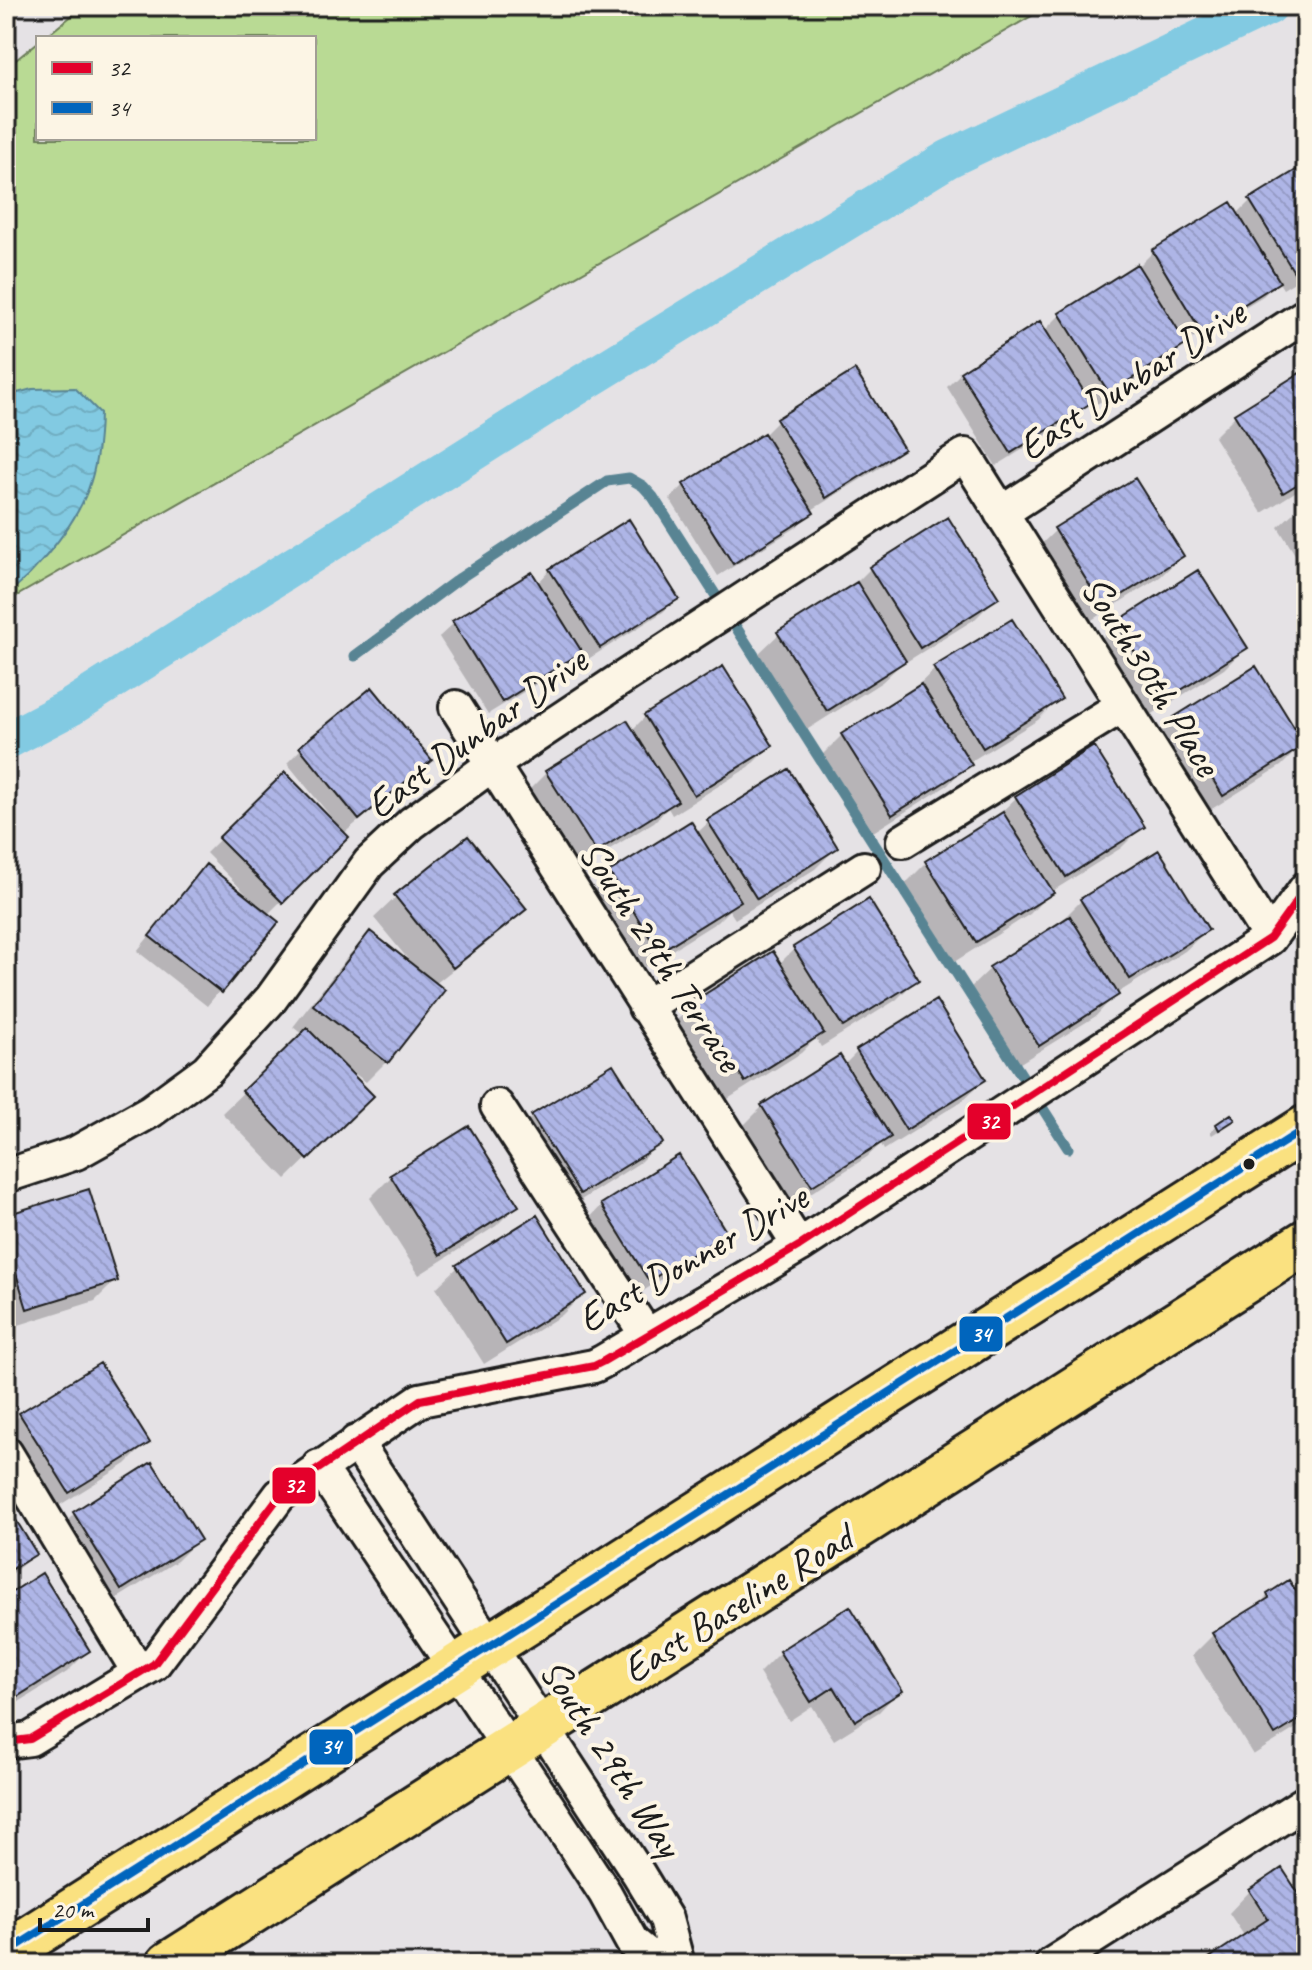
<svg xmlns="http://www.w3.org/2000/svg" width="1312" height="1970" viewBox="0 0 1312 1970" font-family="Caveat,sans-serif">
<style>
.green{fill:#b9da94;stroke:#6a7b58;stroke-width:2}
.water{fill:url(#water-waves);stroke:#598493;stroke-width:2}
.shadow{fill:#0003}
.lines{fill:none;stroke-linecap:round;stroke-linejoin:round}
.stream{stroke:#598493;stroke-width:11}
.canal{stroke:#82cae2;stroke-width:38}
.building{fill:url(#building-back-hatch);stroke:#1c1c1c;stroke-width:2}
.minor-casing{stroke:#1c1c1c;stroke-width:38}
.primary-casing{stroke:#1c1c1c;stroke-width:50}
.minor{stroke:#fcf5e5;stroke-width:32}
.primary{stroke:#fae180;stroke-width:44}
.bus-1-casing{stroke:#fcf5e5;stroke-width:14}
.bus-2-casing{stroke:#fcf5e5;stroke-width:14}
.bus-1{stroke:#e4002b;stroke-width:8}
.bus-2{stroke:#0065bd;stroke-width:8}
.bus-dot{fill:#1c1c1c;stroke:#fcf5e5;stroke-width:3}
.labels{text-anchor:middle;stroke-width:8;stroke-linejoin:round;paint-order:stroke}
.street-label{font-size:40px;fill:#1c1c1c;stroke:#fcf5e5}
.line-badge{stroke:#fcf5e5;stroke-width:3}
.badge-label{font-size:22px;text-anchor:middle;font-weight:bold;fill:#fff}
</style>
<defs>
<pattern id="water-waves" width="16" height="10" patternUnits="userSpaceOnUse" patternTransform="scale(2)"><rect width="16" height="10" fill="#82cae2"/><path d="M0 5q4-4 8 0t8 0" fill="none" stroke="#70adc1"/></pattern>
<pattern id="building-back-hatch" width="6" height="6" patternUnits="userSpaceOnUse" patternTransform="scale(2)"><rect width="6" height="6" fill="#aeb5e6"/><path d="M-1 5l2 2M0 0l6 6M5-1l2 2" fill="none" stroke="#959bc5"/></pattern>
</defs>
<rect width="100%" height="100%" fill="#e5e2e5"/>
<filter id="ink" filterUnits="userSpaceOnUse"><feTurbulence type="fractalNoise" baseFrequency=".0125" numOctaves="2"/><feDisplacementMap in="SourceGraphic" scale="16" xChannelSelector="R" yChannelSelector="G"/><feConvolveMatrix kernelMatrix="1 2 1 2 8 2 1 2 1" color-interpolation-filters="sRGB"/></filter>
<g filter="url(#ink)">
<path class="green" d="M84,6H1049L6,602V68L38,42V138H314V38H44Z"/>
<path class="water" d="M75,388L100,413C99,475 87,507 47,555C34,570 23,583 6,594V396L32,389Z"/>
<path class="shadow" d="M6,6H22L6,18Z
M1306,166V275L1283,289L1278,281L1263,296L1186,342L1170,358L1094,406L1091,401L1075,417L996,466L947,387L961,373L1040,324L1044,331L1060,315L1137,268L1153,252L1236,215L1250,201Z
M1306,371V485L1262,513L1214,437L1235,416Z
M778,421L901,449L887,463L810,511L797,527L718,576L670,499L684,485L764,435Z
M1306,501V572L1278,527Z
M1056,530L1182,556L1160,577L1082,626L1034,551Z
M870,569L996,598L975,619L898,667L882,682L805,731L757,655L779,634L850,589Z
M550,570L677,598L663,612L585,661L579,652L565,666L488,714L439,637L454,623L537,584Z
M1117,623L1245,648L1224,669L1143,720L1096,644Z
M722,669L770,746L749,767L672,815L668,808L654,822L574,871L526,793L547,772L631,731L645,717Z
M935,669L1059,698L1038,720L968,763L948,785L870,834L821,756L842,735L912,691Z
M1175,718L1302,745L1281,766L1202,815L1154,739Z
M301,749L415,774L343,834L346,837L267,915L276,922L207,1006L137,951L206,867L248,900L250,898L206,853L285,775L334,825L336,823L287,763Z
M1017,797L1142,827L1121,848L1051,892L1030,914L954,962L905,884L926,863L995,818Z
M709,822L836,848L815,869L735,919L729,910L717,922L637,972L589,895L610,874L696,834Z
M396,897L524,909L503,930L435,984L387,1061L366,1082L347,1068L345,1070L371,1096L286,1179L222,1113L303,1035L293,1027L349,955L370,934L412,964L374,918Z
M1081,901L1207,930L1185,951L1116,994L1096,1016L1017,1065L969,989L991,968L1061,924L1060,922Z
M794,949L917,979L896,1000L821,1047L816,1038L801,1053L723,1102L674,1023L695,1002L779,964Z
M857,1052L984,1080L962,1101L884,1150L881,1144L867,1157L790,1206L741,1128L762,1107L844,1065Z
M532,1117L660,1142L639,1163L559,1214L511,1138Z
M1232,1120L1226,1126L1212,1135L1210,1132L1217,1125Z
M678,1158L725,1232L704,1253L627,1301L581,1227L602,1205Z
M392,1176L517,1205L496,1226L419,1275L370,1198Z
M6,1217L116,1280L95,1301L6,1329Z
M458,1267L583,1294L562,1315L484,1364L436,1288Z
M99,1366L147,1443L126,1464L47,1513L6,1447V1429L20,1415Z
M6,1508L35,1554L6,1579Z
M74,1514L198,1540L177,1561L100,1609L53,1535Z
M1268,1595L1306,1611V1722L1253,1755L1192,1656L1213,1635L1252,1612Z
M6,1598L88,1651L67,1672L6,1710Z
M780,1652L900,1690L879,1712L834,1740L812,1706L789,1721L759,1673Z
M1250,1891L1306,1908V1964H1205L1245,1937L1229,1913Z"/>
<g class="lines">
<path class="stream" d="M355,656L460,578L607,481L629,478L643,486L653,497L1068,1148"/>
<path class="canal" d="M6,741L71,707L576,387L948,159L1269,6"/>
</g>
<path class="building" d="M1306,164V272L1297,277L1249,199Z
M1231,202L1280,282L1201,331L1152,250Z
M1137,264L1187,344L1109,393L1059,313Z
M1040,321L1091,403L1011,453L960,372Z
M1306,369V479L1283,493L1234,414Z
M855,370L904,449L826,498L776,419Z
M764,433L814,513L733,564L683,484Z
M1135,478L1184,556L1103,607L1054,528Z
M1306,499V517L1298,504Z
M948,517L999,598L920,648L869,567Z
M629,519L679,599L600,648L549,569Z
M1198,570L1248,648L1165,700L1116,622Z
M532,572L582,652L502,702L452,621Z
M857,582L906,661L827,711L777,632Z
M1012,619L1062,699L983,748L933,667Z
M723,666L773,746L694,795L644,715Z
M1256,666L1305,745L1223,796L1174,717Z
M921,684L972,765L892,815L841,734Z
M372,687L432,760L359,820L299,747Z
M627,720L678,801L596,852L545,771Z
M1094,746L1145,827L1066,877L1015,796Z
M789,769L838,848L757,899L707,820Z
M285,772L349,837L283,903L218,838Z
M1003,812L1054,893L976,942L925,861Z
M691,821L741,901L659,952L609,872Z
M468,836L527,909L453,968L394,895Z
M1159,850L1209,930L1130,979L1080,899Z
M206,864L279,922L222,993L149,936Z
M869,899L919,980L843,1027L793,947Z
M1070,916L1119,995L1039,1046L989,967Z
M370,931L445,990L388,1063L313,1005Z
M773,951L824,1033L745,1082L694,1001Z
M936,1000L986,1080L906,1130L856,1050Z
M307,1028L374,1096L308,1160L242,1091Z
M840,1055L891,1137L812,1186L761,1105Z
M613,1064L663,1143L580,1194L531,1115Z
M1231,1114L1235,1120L1219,1130L1216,1124Z
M469,1126L519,1206L440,1255L390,1175Z
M679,1155L727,1233L649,1281L601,1204Z
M89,1189L118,1281L27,1309L6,1241V1215Z
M537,1215L586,1294L506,1344L456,1265Z
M100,1363L150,1443L69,1493L19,1413Z
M152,1462L201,1540L121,1590L73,1512Z
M6,1504L37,1554L6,1573Z
M42,1573L90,1651L12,1700L6,1690V1596Z
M1289,1580L1306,1607V1716L1275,1735L1212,1633L1269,1598L1267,1594Z
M850,1606L903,1691L855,1721L834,1687L811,1702L779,1651Z
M1282,1868L1306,1905V1964H1213L1209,1958L1268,1919L1249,1890Z"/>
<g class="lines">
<defs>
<path id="minor" d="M1001,513L1306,315
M456,707L799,1246
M903,841L1122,706
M645,1007L864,868
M497,1106L647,1336
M6,1176L76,1153L151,1111L207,1070L271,999L369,863L412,823L492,765L615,683L965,455L1270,938
M356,1442L638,1873L666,1919L678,1964
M6,1453L139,1673
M319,1466L548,1806L605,1893L632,1942L659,1964
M6,1742L30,1739L154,1664L280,1495L420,1400L594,1366L602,1362L799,1246L1270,938L1306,888
M1052,1964L1306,1802"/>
<path id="primary" d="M6,1953L1306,1128
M169,1964L1306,1242"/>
</defs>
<use href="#minor" class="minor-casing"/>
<use href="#primary" class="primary-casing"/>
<use href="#minor" class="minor"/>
<use href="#primary" class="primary"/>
<defs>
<path id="bus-1" d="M6,1742L30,1739L154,1664L280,1495L420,1400L594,1366L602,1362L799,1246L1270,938L1306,888"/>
<path id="bus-2" d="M6,1953L1306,1128"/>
</defs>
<use href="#bus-1" class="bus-1-casing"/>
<use href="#bus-2" class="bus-2-casing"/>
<use href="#bus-1" class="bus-1"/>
<use href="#bus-2" class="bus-2"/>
</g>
</g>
<circle class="bus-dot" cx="1249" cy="1164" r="7"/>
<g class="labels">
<g class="street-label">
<text transform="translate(1131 379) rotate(-33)" y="14">East Dunbar Drive</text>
<text transform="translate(1152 675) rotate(58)" y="14">South30th Place</text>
<text transform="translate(476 732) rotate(-36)" y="14">East Dunbar Drive</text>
<text transform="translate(662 955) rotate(57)" y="14">South 29th Terrace</text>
<text transform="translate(692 1257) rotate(-30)" y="14">East Donner Drive</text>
<text transform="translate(737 1603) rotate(-32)" y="14">East Baseline Road</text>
<text transform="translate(612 1757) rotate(57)" y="14">South 29th Way</text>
</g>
</g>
<g class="line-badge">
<rect x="966" y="1102" width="46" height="39" rx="8" fill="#e4002b"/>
<rect x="958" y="1315" width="46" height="38" rx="8" fill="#0065bd"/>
<rect x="271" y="1466" width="46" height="39" rx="8" fill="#e4002b"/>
<rect x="308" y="1728" width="46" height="38" rx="8" fill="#0065bd"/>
</g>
<g class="badge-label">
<text x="989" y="1129">32</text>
<text x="981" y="1342">34</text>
<text x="294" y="1493">32</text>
<text x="331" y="1754">34</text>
</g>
<rect width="1312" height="1970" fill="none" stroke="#fcf5e5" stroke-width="32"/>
<rect x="16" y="16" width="1280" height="1938" fill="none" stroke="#1c1c1c" stroke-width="3" filter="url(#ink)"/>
<rect x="36" y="36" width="280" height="104" fill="#fcf5e5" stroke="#a29e95" stroke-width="2"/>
<rect x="52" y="62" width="40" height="12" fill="#e4002b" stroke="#a29e95" stroke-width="2"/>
<text x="108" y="76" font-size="24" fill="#1c1c1c">32</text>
<rect x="52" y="102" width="40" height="12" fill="#0065bd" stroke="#a29e95" stroke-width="2"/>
<text x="108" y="116" font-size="24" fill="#1c1c1c">34</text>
<path d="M40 1918v12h108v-12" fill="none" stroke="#1c1c1c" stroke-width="4"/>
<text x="52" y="1918" font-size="24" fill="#1c1c1c" stroke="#fcf5e5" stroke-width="6" paint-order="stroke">20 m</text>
</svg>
